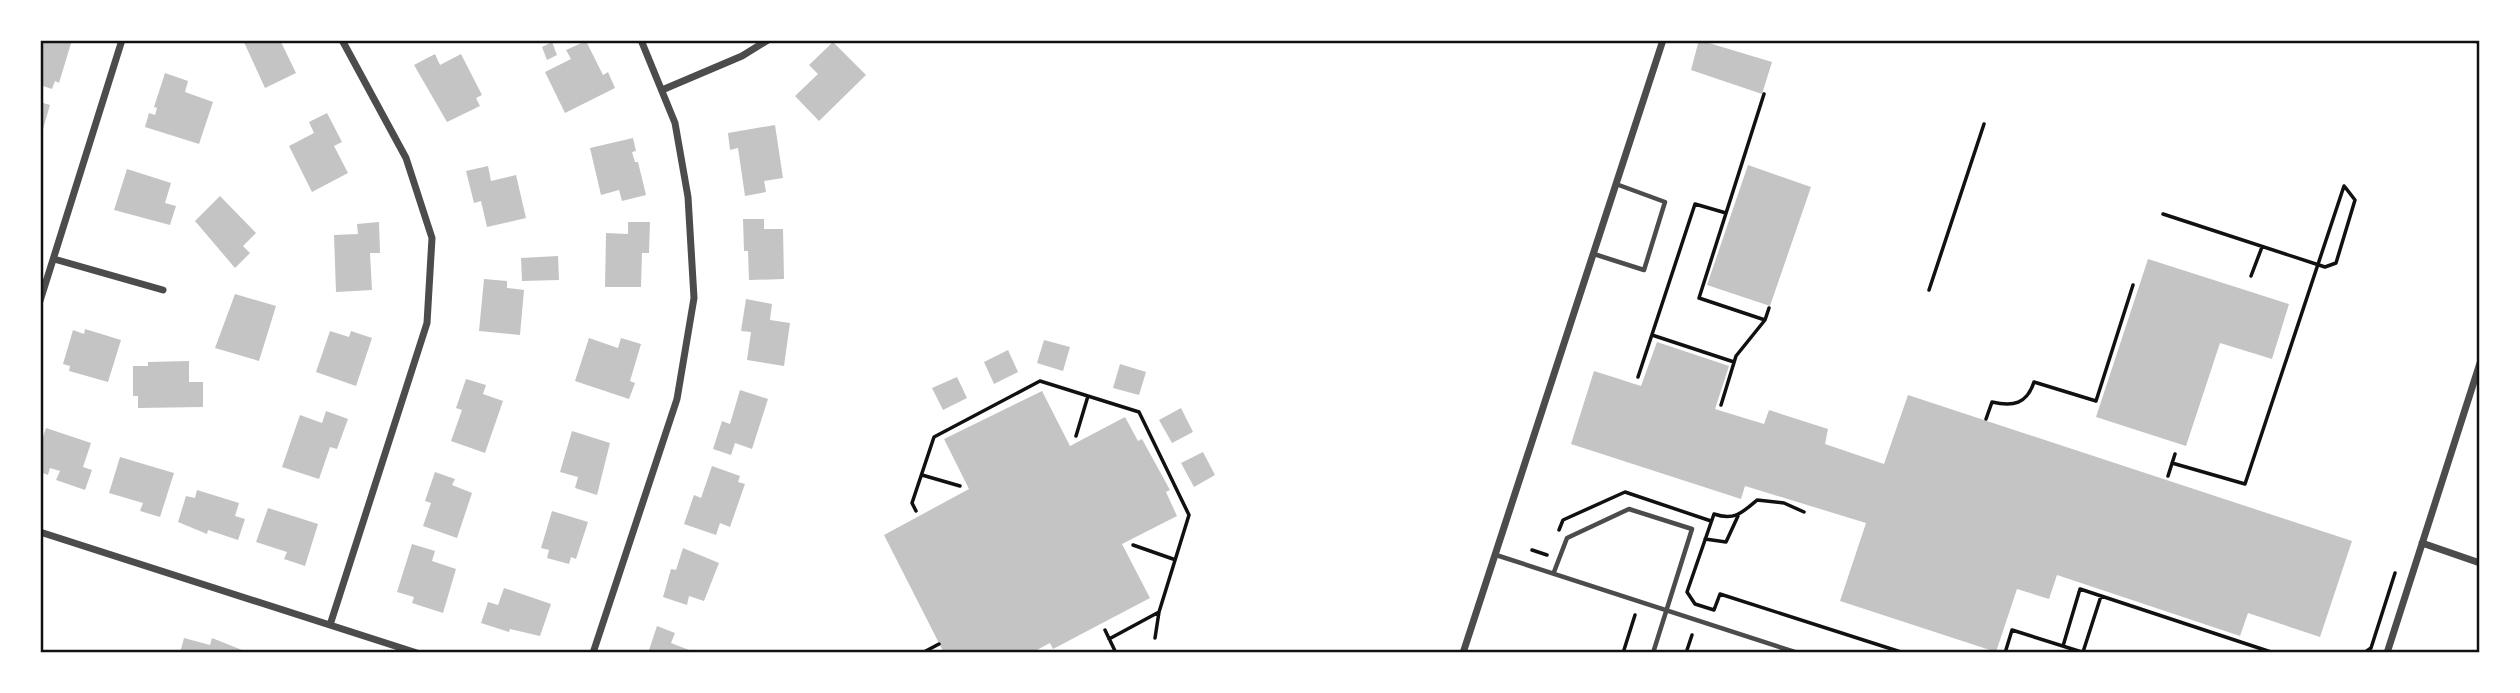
<svg xmlns="http://www.w3.org/2000/svg" width="2520" height="693" viewBox="0 0 2520 693" font-family="'Archivo Narrow',sans-serif">
<style>
.building{fill:#c4c4c4}
.lines{fill:none;stroke-linecap:round;stroke-linejoin:round}
.path{stroke:#111;stroke-width:3.5}
.service{stroke:#4c4c4c;stroke-width:4.5}
.minor{stroke:#4c4c4c;stroke-width:7}
.neatline{fill:none;stroke:#111;stroke-width:2.5}
</style>
<rect width="100%" height="100%" fill="#fff"/>
<path class="building" d="M40,40H72L59,83L55,81L52,89L40,85Z
M243,40H280L296,73L265,88Z
M1699,40L1772,62L1762,94L1691,70Z
M586,41L603,75L608,72L615,88L565,113L545,72L571,59L566,50Z
M552,42L557,55L547,60L542,47Z
M833,42L866,75L819,121L795,96L818,74L809,65Z
M435,54L440,65L461,54L482,95L476,98L480,106L447,122L414,65Z
M165,73L188,81L185,92L213,102L199,144L145,127L149,113L155,115L157,108L154,107Z
M40,102L50,105L41,136H40Z
M327,113L342,142L334,146L348,173L312,192L289,146L314,133L309,122Z
M775,125L783,178L764,181L766,192L745,196L738,148L730,150L728,133Z
M633,138L636,151L632,152L635,162H638L646,195L622,201L619,190L601,195L590,148Z
M1748,165L1811,187L1770,306L1707,285Z
M488,166L491,181L516,175L526,218L487,227L481,201L474,203L466,171Z
M127,169L171,183L165,203L176,206L170,225L114,210Z
M220,196L256,233L243,246L250,253L235,268L195,221Z
M743,219H764V229H783L784,279L749,280L748,251H744Z
M379,222L380,253H370L372,290L336,292L334,235L358,234L357,224Z
M628,222H650L649,253H642L641,287H605L606,233L628,234Z
M558,256L559,280L522,281L521,258Z
M2148,259L2289,304L2272,359L2220,343L2186,446L2096,417Z
M484,279L507,281V288L524,290L520,335L479,331Z
M235,294L276,306L259,361L215,348Z
M746,299L772,304L770,320L790,323L784,366L747,360L751,332L741,331Z
M85,329L121,340L108,382L69,371L70,366L63,364L73,330L84,334Z
M330,331L349,337L351,331L372,338L356,386L316,372Z
M589,338L618,348L621,338L641,344L630,381L635,383L629,399L575,381Z
M1044,340L1070,347L1063,371L1037,363Z
M1657,342L1729,366L1715,409L1764,424L1769,410L1828,429L1825,444L1884,464L1908,395L2352,541L2320,637L2248,613L2240,636L2057,575L2049,599L2017,589L1996,652L1840,601L1866,523L1745,486L1741,499L1571,444L1594,371L1641,386Z
M1008,350L1018,372L994,384L984,362Z
M189,361V382H203V407L138,408V396H133V366H148V362Z
M1120,364L1146,372L1139,395L1113,388Z
M957,377L967,398L943,410L932,388Z
M466,379L486,385L483,394L503,401L485,453L451,441L462,410L456,408Z
M740,390L768,399L752,449L735,443L731,455L713,449L722,421L730,424Z
M1042,391L1070,446L1125,417L1138,441L1142,439L1170,490L1166,492L1177,516L1122,544L1150,598L1053,649L1050,643L1031,653H944L884,535L969,489L944,439Z
M1181,408L1193,432L1172,443L1159,420Z
M326,411L348,419L337,449L330,447L319,479L282,467L300,415L322,423Z
M46,428L91,443L83,467L92,470L85,490L56,480L60,471L50,468L48,475L40,472V446Z
M572,431L610,443L597,495L575,488L578,477L560,472Z
M1203,452L1215,475L1194,487L1181,463Z
M120,457L174,473L160,517L140,511L143,503L109,493Z
M712,466L740,476L738,482L745,484L730,527L720,523L716,535L684,524L694,495L701,498Z
M435,472L455,479L452,485L472,493L457,538L423,526L431,503L425,501Z
M197,490L239,503L235,516L245,519L238,540L208,530L207,534L178,522L186,496L195,498Z
M268,508L318,524L305,566L284,559L287,552L256,542Z
M552,511L588,522L576,559L571,557L569,564L547,558L549,550L541,548Z
M412,544L435,551L432,561L456,569L443,613L412,603L414,597L397,592Z
M683,548L719,563L704,601L689,596L687,605L663,597L671,569L676,570Z
M504,588L551,604L540,636L510,629L509,632L481,623L488,602L498,605Z
M657,626L675,633L671,643L697,653H648Z
M184,638L210,645L212,638L242,650L241,653H180Z"/>
<g class="lines">
<path class="path" d="M1764,94L1699,298L1765,320
M2163,214L2325,267L2336,263L2355,200L2345,187
M2251,276L2262,247
M1929,290L1984,124
M1652,335L1734,362
M1638,377L1695,204L1726,213
M1721,405L1736,356L1765,320L1769,308
M1986,419L1992,402C2013,407 2027,404 2034,382L2096,401L2133,285
M1076,436L1088,396
M2172,463L2245,484L2344,186
M922,475L960,486
M2168,476L2175,454
M916,511L912,503L934,437L1040,381L1139,412L1189,515L1159,612L1155,638
M1804,512L1784,503L1757,500C1742,513 1734,521 1714,514L1687,592L1695,604L1714,610L1720,594L1904,653
M1559,530L1563,520L1625,492L1711,521
M1705,539L1726,542L1738,516
M1133,545L1173,559
M1532,550L1547,555
M1105,630L1116,653
M1109,639L1159,612
M2063,646L2080,589L2274,653
M2083,652L2101,596
M922,653L939,644
M1623,653L1635,615
M1686,653L1692,635
M2005,653L2012,630L2085,653
M2364,653L2371,648L2395,573"/>
<path class="service" d="M1594,254L1644,270L1665,202L1616,184
M1496,555L1798,653
M1554,572L1567,538L1629,509L1692,529L1653,653"/>
<path class="minor" d="M2477,40L2480,41
M662,90L742,56L768,40
M54,259L163,290
M40,301L122,40
M40,532L417,653
M2422,543L2480,563
M330,625L427,323L432,238L406,158L342,40
M593,653L677,399L694,298L688,197L675,123L641,40
M1463,653L1663,40
M2387,653L2480,363"/>
</g>
<rect width="2520" height="693" fill="none" stroke="#ffffff" stroke-width="84"/>
<rect x="42" y="42" width="2436" height="609" class="neatline"/>
</svg>
